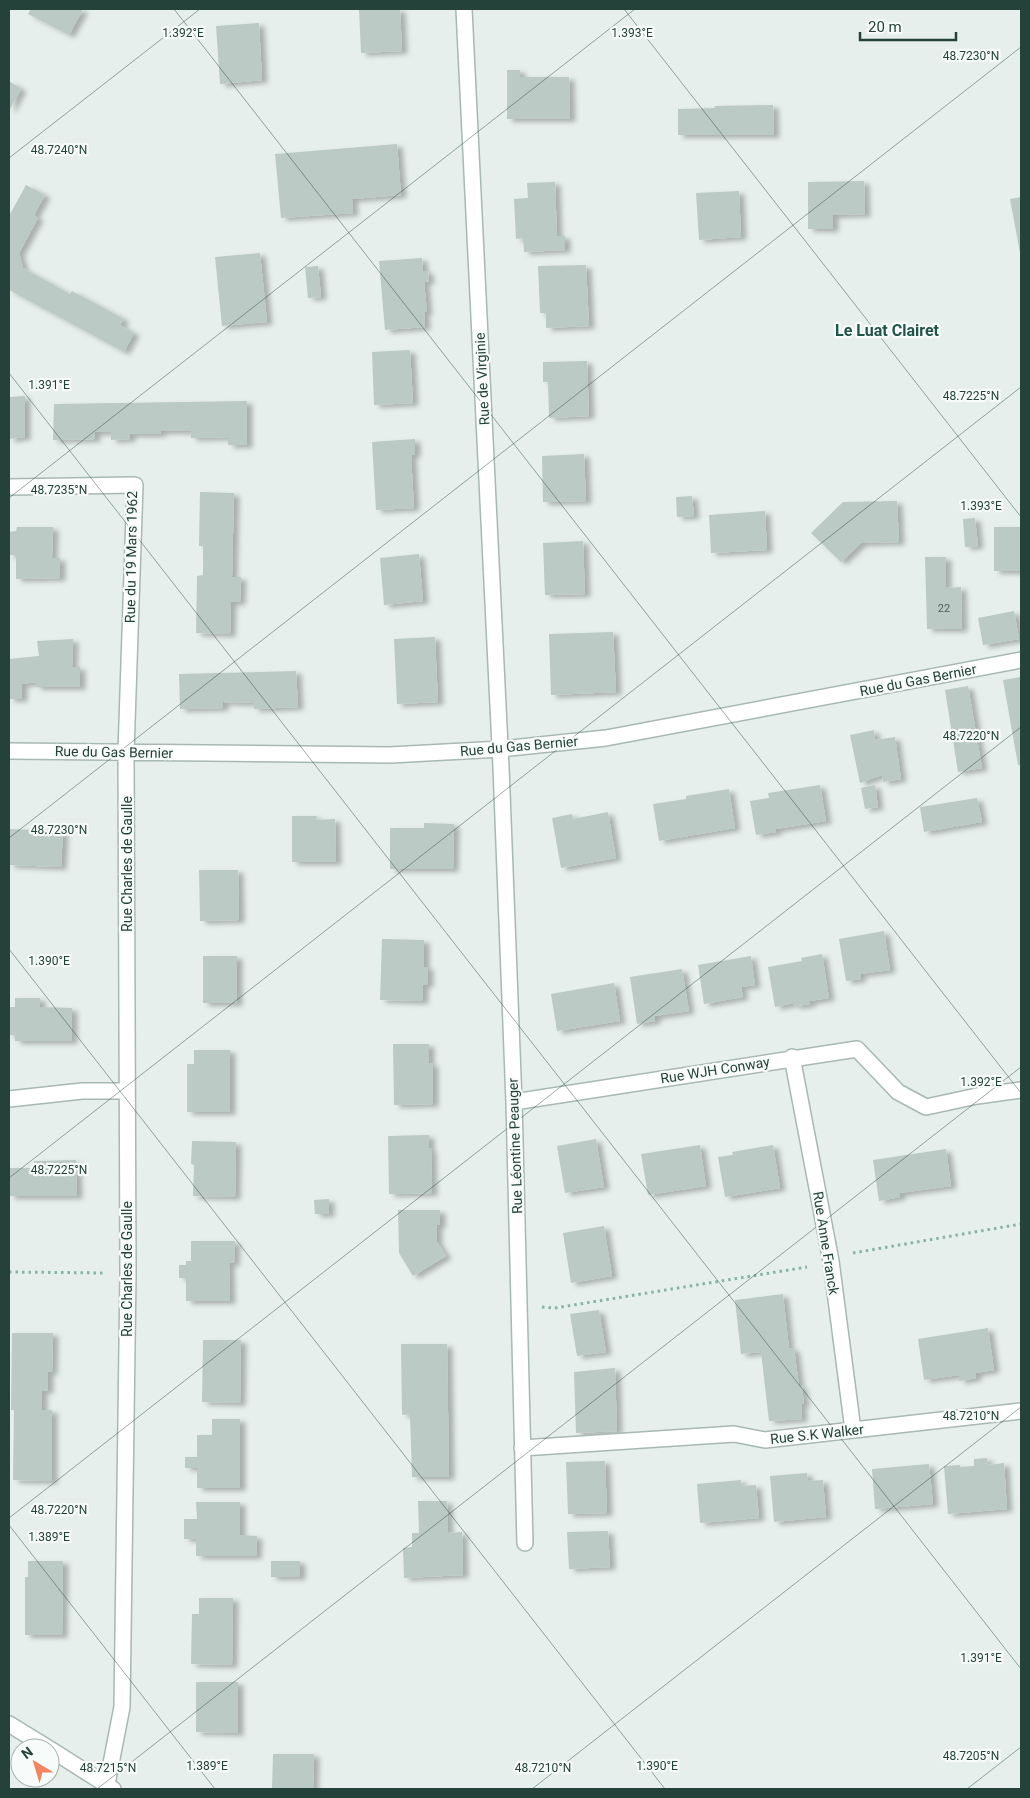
<svg xmlns="http://www.w3.org/2000/svg" width="1030" height="1798" viewBox="0 0 1030 1798" font-family="Roboto,sans-serif">
<style>
.building{fill:#bbcac4;filter:url(#shadow)}
.lines{fill:none;stroke-linecap:round;stroke-linejoin:round}
.street-casing{stroke:#a8b8b2;stroke-width:18}
.path{stroke:#86b3a5;stroke-width:3;stroke-dasharray:2.5 4;stroke-linecap:butt}
.street{stroke:#fff;stroke-width:15}
.ticks{fill:none;stroke:#24423a;stroke-width:1;stroke-opacity:0.45}
.labels{text-anchor:middle;stroke-width:4.5;stroke-linejoin:round;paint-order:stroke}
.number-label{font-size:11px;fill:#4a645c}
.street-label{font-size:14px;fill:#24423a;stroke:#f7fbf9}
.quarter-label{font-size:16px;font-weight:bold;fill:#1f5548;stroke:#f7fbf9}
.ticks-label{font-size:12px;text-anchor:middle;fill:#24423a;stroke:#f7fbf9;stroke-width:4.5;stroke-linejoin:round;paint-order:stroke}
</style>
<defs>
<filter id="shadow"><feDropShadow dx="5.5" dy="3" stdDeviation="2.5" flood-color="#0004"/></filter>
</defs>
<rect width="100%" height="100%" fill="#e6efeb"/>
<path class="building" d="M31,9H83L69,35L28,14Z
M359,9H400L402,51L361,53Z
M259,23L262,80L220,84L216,26Z
M507,70H520V77H569L570,119H507Z
M9,81L21,89L9,111Z
M773,105L774,135H678V109L715,108L714,106Z
M397,144L401,195L352,199L353,213L281,218L275,154Z
M864,181L865,214L833,215V229H808V182Z
M555,182L557,236H565V250L524,252L523,238L516,239L514,199L528,198L527,183Z
M26,185L45,195L34,215L38,218L19,253L23,268L70,294L72,291L124,319L120,325L134,333L124,352L9,290V216Z
M739,191L741,237L699,240L696,193Z
M1021,197V253H1020L1010,199Z
M260,253L267,322L222,326L215,257Z
M422,258L423,271H428L429,281L424,282L427,312H424L425,327L385,330L379,261Z
M586,265L589,326L546,328V313H540L538,266Z
M318,266L321,297L308,298L305,267Z
M410,350L413,403L374,405L372,352Z
M587,361L589,416L549,418L548,382H543V362Z
M25,396V437L9,439V397Z
M247,401V445H228V437L191,438V431H160L161,434H130V439L111,440V432H95V439L53,440L54,404Z
M415,439V454L411,455L414,508L376,510L372,442Z
M584,454L586,501L543,502L542,456Z
M200,492L234,493L232,577H241L240,602H231L230,634L196,633L197,576L203,575V546H199Z
M692,496L694,516L677,517L676,497Z
M897,501L899,542L861,543L841,562L811,533L843,502Z
M765,511L767,550L711,553L709,515Z
M975,518L978,546L965,547L963,519Z
M17,527H53L52,558H60V578L16,579V555H9V532L16,531Z
M994,527H1021V571H994Z
M583,541L585,594L545,595L543,543Z
M419,554L423,601L384,605L380,558Z
M925,557H946V588L961,587L962,629H927Z
M1014,611L1019,639L983,645L978,618Z
M613,632L616,692L551,695L549,634Z
M435,637L438,702L397,704L394,639Z
M73,639L72,667H80V687H36V682L22,684V699H9V659L39,656L37,641Z
M296,671L298,707L254,709L253,703L223,702V708L180,709L179,674Z
M1021,677V765H1018L1003,680Z
M968,686L982,768L958,772L945,690Z
M874,730L875,740L895,737L901,779L883,782L882,775L860,783L850,735Z
M820,785L826,821L776,829V832L756,835L750,801L769,798L768,793Z
M875,785L878,807L865,809L861,788Z
M729,789L735,828L659,841L653,804L686,799V796Z
M977,798L982,822L924,832L920,807Z
M608,812L616,858L561,868L552,818L572,814L573,819Z
M292,816H317L316,820L335,819L336,862H292Z
M424,823L454,824L453,869H390V828H424Z
M9,829L63,831L61,867L9,865Z
M199,870H238L239,920L200,921Z
M884,931L890,970L860,974L861,979L846,981L839,939Z
M382,939L424,940V967H428V984L423,985V1001L380,1000Z
M822,954L829,998L810,1001V1004L795,1006L794,1003L775,1007L768,967L802,961L801,958Z
M203,956H237V1003H203Z
M751,956L755,985L741,987L743,997L704,1004L698,965Z
M682,969L689,1011L655,1016V1021L637,1024L630,977Z
M614,983L620,1021L557,1031L551,994Z
M15,998H40V1007L72,1008V1041H15V1035H9V1007H15Z
M393,1044H429V1064L433,1063V1104L394,1105Z
M194,1050H230V1112H187V1064H194Z
M429,1135V1149L431,1148L432,1193L389,1194L388,1136Z
M596,1139L604,1187L565,1193L557,1146Z
M192,1141L236,1142L235,1197L193,1196L194,1165L191,1164Z
M700,1145L706,1186L648,1195L641,1154Z
M773,1145L780,1188L725,1197L718,1157L733,1155L732,1152Z
M946,1149L951,1186L900,1193V1197L879,1201L873,1160Z
M76,1160L77,1196H9V1168H34V1161Z
M329,1199V1214H315L314,1200Z
M398,1210H440V1225H437V1242L446,1256L413,1276L399,1253Z
M604,1226L612,1276L571,1283L563,1233Z
M191,1241H235L234,1263H229L230,1301H186V1278H179V1265H186V1261H191Z
M783,1294L789,1349L794,1348L799,1386H802L804,1404H801L802,1419L769,1421L761,1352L741,1354L735,1300Z
M599,1310L606,1352L577,1356L570,1314Z
M988,1328L994,1370L976,1373V1378L959,1381V1375L924,1380L918,1339Z
M12,1333H53L52,1372H48V1391L42,1390V1410H52V1481L13,1480L14,1410H11Z
M203,1340H241L240,1403L202,1402Z
M401,1344H447L449,1477H412L410,1414L402,1415Z
M615,1368L617,1431L576,1433L574,1372Z
M212,1419H240V1488H197V1468H185V1457H197V1435H212Z
M987,1458L988,1465L1004,1463L1007,1509L948,1514L944,1466L960,1465V1467L974,1466V1459Z
M605,1461L607,1513L568,1514L566,1462Z
M929,1464L933,1504L875,1509L872,1469Z
M807,1473L808,1481L823,1480L826,1517L774,1522L770,1476Z
M741,1480V1486L756,1485L759,1518L700,1523L697,1484Z
M418,1501H447L448,1533L462,1532L463,1575L404,1578L403,1548L412,1547V1533H419Z
M196,1502H240V1535L257,1536L256,1556H196V1539H184V1519H197Z
M608,1531L610,1567L569,1569L567,1532Z
M28,1561H63L62,1635H25V1577H28Z
M271,1561H300V1577H271Z
M199,1598H233L232,1665L191,1664L192,1614H199Z
M196,1682H238V1733L196,1732Z
M273,1754H314L313,1789H272Z"/>
<g class="lines">
<defs>
<path id="street" d="M464,9L501,767L514,1102L525,1543
M9,487L135,485L126,752L128,1273L122,1707L107,1784
M9,751L390,755L501,749L606,738L1021,660
M792,1057L831,1261L853,1430
M9,1099L82,1091H127
M514,1102L857,1049L898,1092L926,1107L977,1096L1021,1090
M522,1448L734,1434L765,1440L1021,1411
M9,1724L48,1748
M50,1749L113,1789"/>
</defs>
<use href="#street" class="street-casing"/>
<path class="path" d="M853,1253L1021,1224
M9,1272L103,1273
M542,1307L555,1308L807,1267"/>
<use href="#street" class="street"/>
</g>
<path class="ticks" d="M174,9L1021,1093M624,9L1021,517M9,158L200,9M9,373L1021,1669M9,498L635,9M9,838L1021,47M9,949L665,1789M9,1178L1021,387M9,1518L1021,727M9,1525L215,1789M97,1789L1021,1067M532,1789L1021,1407M967,1789L1021,1747"/>
<g class="labels">
<g class="number-label">
<text x="944" y="612">22</text>
</g>
<g class="street-label">
<text transform="translate(482 379) rotate(-93)" y="5">Rue de Virginie</text>
<text transform="translate(131 557) rotate(-89)" y="5">Rue du 19 Mars 1962</text>
<text transform="translate(918 680) rotate(-11)" y="5">Rue du Gas Bernier</text>
<text transform="translate(519 746) rotate(-5)" y="5">Rue du Gas Bernier</text>
<text transform="translate(114 752) rotate(1)" y="5">Rue du Gas Bernier</text>
<text transform="translate(127 864) rotate(-90)" y="5">Rue Charles de Gaulle</text>
<text transform="translate(715 1070) rotate(-9)" y="5">Rue WJH Conway</text>
<text transform="translate(515 1146) rotate(-92)" y="5">Rue Léontine Peauger</text>
<text transform="translate(826 1243) rotate(81)" y="5">Rue Anne Franck</text>
<text transform="translate(127 1269) rotate(-90)" y="5">Rue Charles de Gaulle</text>
<text transform="translate(817 1434) rotate(-6)" y="5">Rue S.K Walker</text>
</g>
<g class="quarter-label">
<text x="887" y="336">Le Luat Clairet</text>
</g>
</g>
<g class="ticks-label">
<text x="183" y="37">1.392°E</text>
<text x="632" y="37">1.393°E</text>
<text x="971" y="60">48.7230°N</text>
<text x="59" y="154">48.7240°N</text>
<text x="49" y="389">1.391°E</text>
<text x="971" y="400">48.7225°N</text>
<text x="59" y="494">48.7235°N</text>
<text x="981" y="510">1.393°E</text>
<text x="971" y="740">48.7220°N</text>
<text x="59" y="834">48.7230°N</text>
<text x="49" y="965">1.390°E</text>
<text x="981" y="1086">1.392°E</text>
<text x="59" y="1174">48.7225°N</text>
<text x="971" y="1420">48.7210°N</text>
<text x="59" y="1514">48.7220°N</text>
<text x="49" y="1541">1.389°E</text>
<text x="981" y="1662">1.391°E</text>
<text x="971" y="1760">48.7205°N</text>
<text x="207" y="1770">1.389°E</text>
<text x="657" y="1770">1.390°E</text>
<text x="108" y="1772">48.7215°N</text>
<text x="543" y="1772">48.7210°N</text>
</g>
<rect width="1030" height="1798" fill="none" stroke="#24423a" stroke-width="20"/>
<g transform="translate(35 1763) rotate(322)"><circle r="24" fill="#f7fbf9" stroke="#a3b1ad"/>
<path d="M0-4L9 19L0 12L-9 19Z" fill="#f4845f"/>
<text y="-8" font-size="14" font-weight="bold" text-anchor="middle" fill="#24423a">N</text>
</g>
<path d="M860 32v8h96v-8" fill="none" stroke="#24423a" stroke-width="2.5"/>
<text x="868" y="32" font-size="15" fill="#24423a" stroke="#f7fbf9" stroke-width="4" paint-order="stroke">20 m</text>
</svg>
